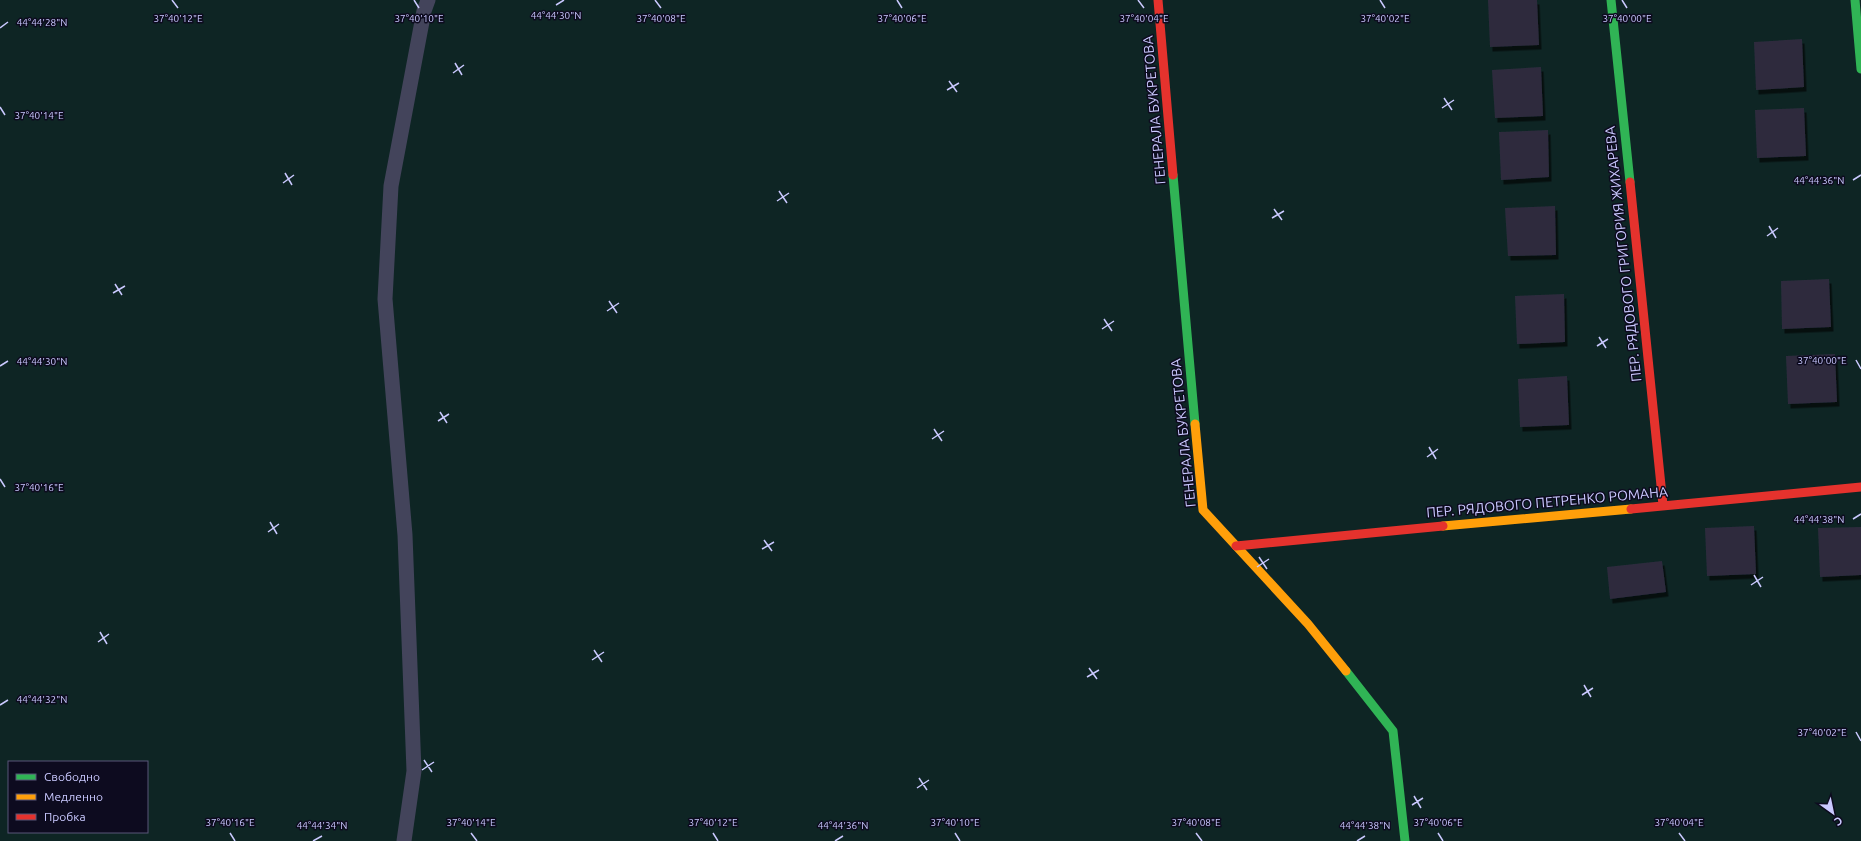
<svg xmlns="http://www.w3.org/2000/svg" width="1861" height="841" viewBox="0 0 1861 841" font-family="Ubuntu,sans-serif">
<style>
.green{fill:#0e2524;fill-rule:evenodd}
.building{fill:#2d2c3e;filter:url(#shadow)}
.lines{fill:none;stroke-linecap:round;stroke-linejoin:round}
.lane{stroke:#43445b;stroke-width:15}
.fast{stroke:#30b455;stroke-width:9}
.slow{stroke:#ff9f0a;stroke-width:9}
.jam{stroke:#e5322d;stroke-width:9}
.ticks{fill:none;stroke:#cac9ff;stroke-width:1.5}
.labels{text-anchor:middle;stroke-width:3;stroke-linejoin:round;paint-order:stroke}
.street-label{font-size:14px;fill:#cac9ff;stroke:#0d0b1f}
.ticks-label{font-size:10px;text-anchor:middle;fill:#cac9ff;stroke:#0d0b1f;stroke-width:3;stroke-linejoin:round;paint-order:stroke}
</style>
<defs>
<filter id="shadow"><feDropShadow dx="2.5" dy="4.5" stdDeviation="0" flood-color="#0009"/></filter>
</defs>
<rect width="100%" height="100%" fill="#100f1a"/>
<path class="green" d="M0,0H1861V841H0ZM9,762H147V832H9Z"/>
<path class="building" d="M1488,0H1537L1539,45L1490,47Z
M1802,39L1804,87L1756,90L1754,42Z
M1541,67L1543,116L1495,118L1492,70Z
M1804,108L1806,156L1757,158L1755,110Z
M1548,130L1549,177L1501,180L1499,132Z
M1555,206L1556,255L1508,256L1505,208Z
M1829,279L1831,327L1782,329L1781,281Z
M1564,294L1565,342L1517,344L1515,296Z
M1835,354L1837,402L1788,404L1786,356Z
M1567,376L1569,425L1520,427L1518,379Z
M1754,526L1756,574L1707,576L1705,528Z
M1861,527V575L1820,577L1818,528Z
M1662,561L1666,592L1610,599L1607,567Z"/>
<g class="lines">
<path class="lane" d="M404,841L414,771L405,535L385,299L391,186L424,11L428,0"/>
<path class="fast" d="M1611,0L1630,182
M1855,0L1861,69
M1173,175L1195,424
M1346,671L1393,731L1405,841"/>
<path class="slow" d="M1195,424L1203,510L1308,624L1346,671
M1443,526L1631,509"/>
<path class="jam" d="M1158,0L1173,175
M1630,182L1663,505
M1631,509L1861,487
M1236,546L1443,526"/>
</g>
<path class="ticks" d="M172,0L178,8M414,0L419,8M655,0L661,8M897,0L902,8M1138,0L1144,8M1380,0L1385,8M1622,0L1627,8M556,5L564,0M0,28L8,22M455,63L462,75M453,73L464,65M949,81L957,92M947,90L959,83M1444,98L1452,110M0,107L5,115M1442,108L1454,100M285,173L292,185M1853,180L1861,175M283,183L294,175M779,191L787,203M777,201L789,193M1274,209L1282,220M1272,218L1284,211M1769,226L1776,238M1767,236L1778,228M115,284L122,295M113,293L125,286M609,301L617,313M607,311L619,303M1104,319L1112,331M1102,329L1114,321M1599,337L1606,348M1597,346L1608,339M1856,360L1861,369M0,366L8,361M440,412L447,423M438,421L449,414M934,429L942,441M932,439L944,431M1429,447L1436,459M1427,457L1438,449M0,479L5,487M1853,519L1861,514M270,522L277,534M268,532L279,524M764,540L772,551M762,549L774,542M1259,557L1267,569M1257,567L1269,559M1754,575L1761,587M1751,585L1763,577M100,632L107,644M98,642L109,634M594,650L602,662M592,660L604,652M1089,668L1097,679M1087,677L1099,670M1584,685L1591,697M1582,695L1593,688M0,705L8,700M1856,732L1861,741M424,760L432,772M422,770L434,762M919,778L927,790M917,788L929,780M1414,796L1421,808M1412,805L1423,798M230,833L235,841M471,833L477,841M713,833L718,841M955,833L960,841M1196,833L1202,841M1438,833L1443,841M1679,833L1685,841M313,841L322,836M835,841L843,836M1357,841L1365,836"/>
<g class="labels">
<g class="street-label">
<text transform="translate(1154 110) rotate(-95)" y="5">ГЕНЕРАЛА БУКРЕТОВА</text>
<text transform="translate(1623 254) rotate(-96)" y="5">ПЕР. РЯДОВОГО ГРИГОРИЯ ЖИХАРЕВА</text>
<text transform="translate(1183 433) rotate(-96)" y="5">ГЕНЕРАЛА БУКРЕТОВА</text>
<text transform="translate(1547 502) rotate(-5)" y="5">ПЕР. РЯДОВОГО ПЕТРЕНКО РОМАНА</text>
</g>
</g>
<g class="ticks-label">
<text x="556" y="19">44°44'30"N</text>
<text x="178" y="22">37°40'12"E</text>
<text x="419" y="22">37°40'10"E</text>
<text x="661" y="22">37°40'08"E</text>
<text x="902" y="22">37°40'06"E</text>
<text x="1144" y="22">37°40'04"E</text>
<text x="1385" y="22">37°40'02"E</text>
<text x="1627" y="22">37°40'00"E</text>
<text x="42" y="26">44°44'28"N</text>
<text x="39" y="119">37°40'14"E</text>
<text x="1819" y="184">44°44'36"N</text>
<text x="1822" y="364">37°40'00"E</text>
<text x="42" y="365">44°44'30"N</text>
<text x="39" y="491">37°40'16"E</text>
<text x="1819" y="523">44°44'38"N</text>
<text x="42" y="703">44°44'32"N</text>
<text x="1822" y="736">37°40'02"E</text>
<text x="230" y="826">37°40'16"E</text>
<text x="471" y="826">37°40'14"E</text>
<text x="713" y="826">37°40'12"E</text>
<text x="955" y="826">37°40'10"E</text>
<text x="1196" y="826">37°40'08"E</text>
<text x="1438" y="826">37°40'06"E</text>
<text x="1679" y="826">37°40'04"E</text>
<text x="322" y="829">44°44'34"N</text>
<text x="843" y="829">44°44'36"N</text>
<text x="1365" y="829">44°44'38"N</text>
</g>
<rect x="8" y="761" width="140" height="72" fill="#0d0b1f" stroke="#595779"/>
<rect x="16" y="774" width="20" height="6" fill="#30b455" stroke="#595779"/>
<text x="44" y="781" font-size="12" fill="#cac9ff">Свободно</text>
<rect x="16" y="794" width="20" height="6" fill="#ff9f0a" stroke="#595779"/>
<text x="44" y="801" font-size="12" fill="#cac9ff">Медленно</text>
<rect x="16" y="814" width="20" height="6" fill="#e5322d" stroke="#595779"/>
<text x="44" y="821" font-size="12" fill="#cac9ff">Пробка</text>
<g transform="translate(1833 813) rotate(147)" stroke="#0d0b1f" stroke-width="3" paint-order="stroke">
<path d="M0-3L7 15L0 10L-7 15Z" fill="#cac9ff"/>
<text y="-6" font-size="11" font-weight="bold" text-anchor="middle" fill="#cac9ff">С</text>
</g>
</svg>
